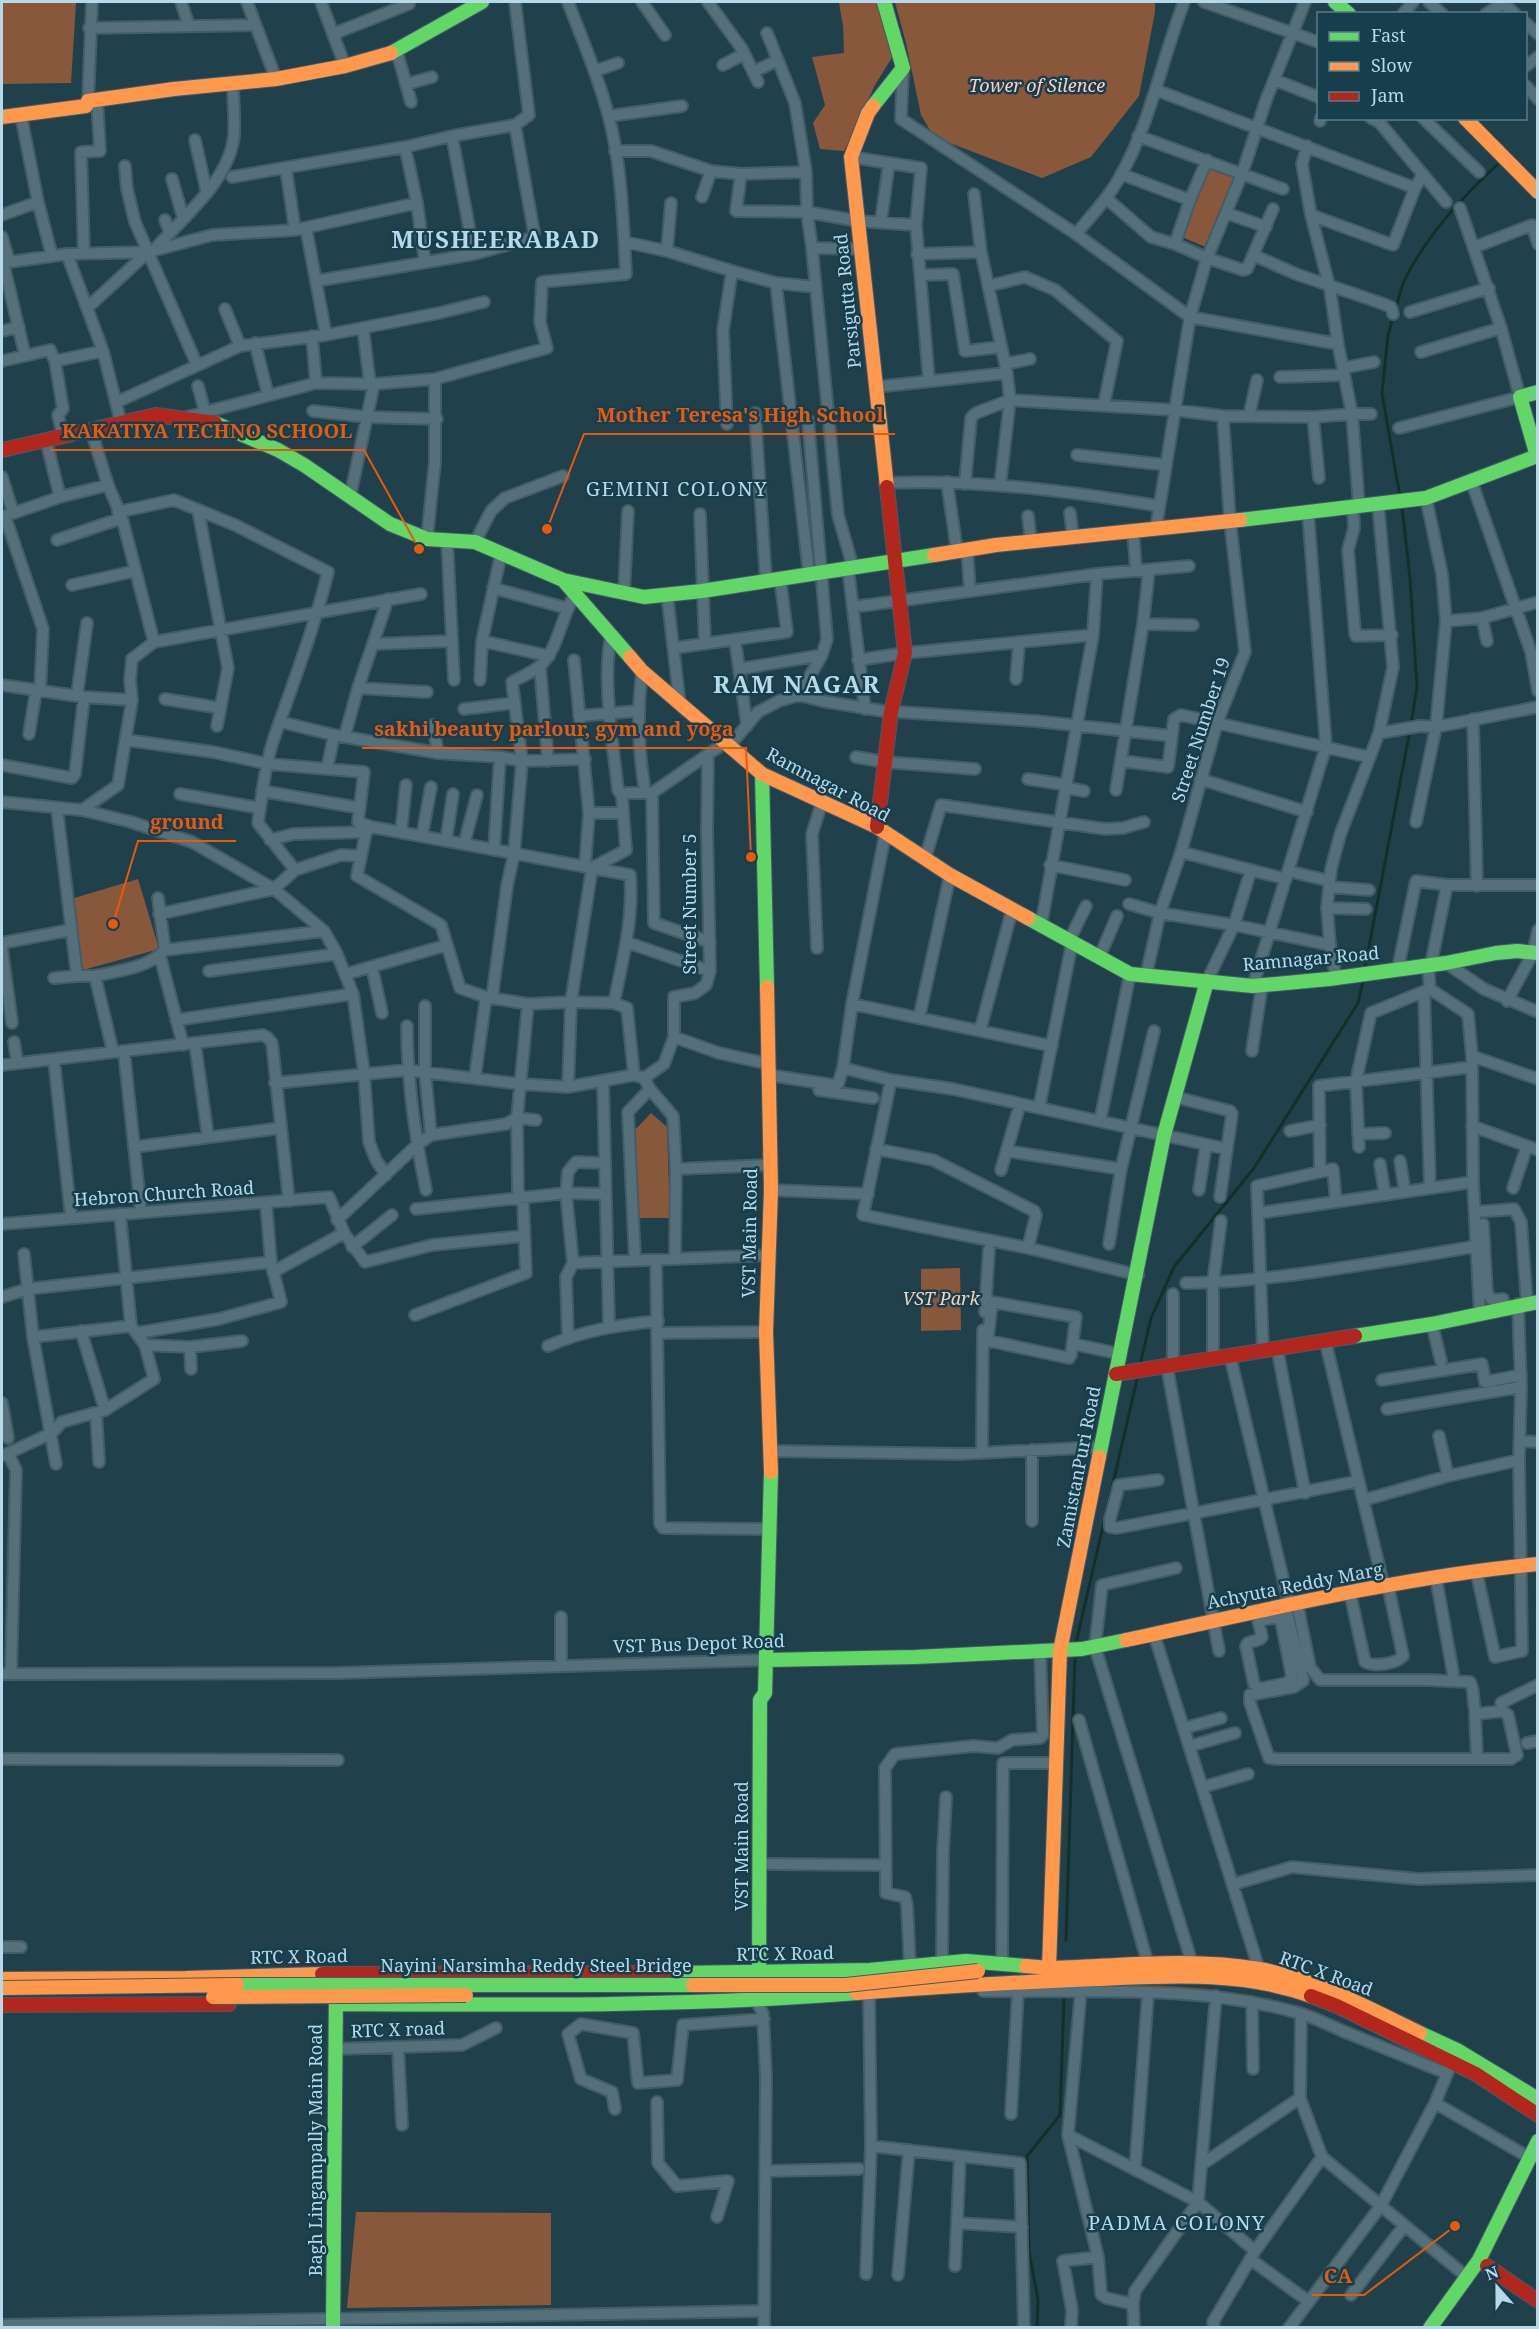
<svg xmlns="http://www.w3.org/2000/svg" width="1539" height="2329" viewBox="0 0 1539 2329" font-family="'Noto Serif',serif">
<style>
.green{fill:#89573c}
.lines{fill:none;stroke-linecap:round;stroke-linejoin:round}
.stream{stroke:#133028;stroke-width:3}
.street-casing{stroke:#435d67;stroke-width:14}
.fast-casing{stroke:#435d67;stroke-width:16}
.slow-casing{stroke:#435d67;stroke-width:16}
.jam-casing{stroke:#435d67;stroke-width:16}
.street{stroke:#55707b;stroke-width:10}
.fast{stroke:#63d668;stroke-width:14}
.slow{stroke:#ff974d;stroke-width:14}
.jam{stroke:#b3261e;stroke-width:14}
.fast-bridge-casing{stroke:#435d67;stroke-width:16;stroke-linecap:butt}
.slow-bridge-casing{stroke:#435d67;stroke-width:16;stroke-linecap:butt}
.fast-bridge{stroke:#63d668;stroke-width:14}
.slow-bridge{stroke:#ff974d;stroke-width:14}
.labels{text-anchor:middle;stroke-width:5;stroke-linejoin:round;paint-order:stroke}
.park-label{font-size:18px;font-style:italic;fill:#f9d1bd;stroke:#173e4d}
.street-label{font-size:18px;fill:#b6d9e9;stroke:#173e4d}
.neighbourhood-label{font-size:20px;letter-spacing:1.5px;fill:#b6d9e9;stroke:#173e4d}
.district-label{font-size:24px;font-weight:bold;letter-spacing:1.5px;fill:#b6d9e9;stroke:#173e4d}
.leader{fill:none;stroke:#e8590c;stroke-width:2}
.callout-dot{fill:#e8590c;stroke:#173e4d;stroke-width:2}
.callout-label{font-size:20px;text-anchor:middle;font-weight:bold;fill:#e8590c;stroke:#173e4d;stroke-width:5;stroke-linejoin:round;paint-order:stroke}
</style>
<rect width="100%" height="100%" fill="#20414c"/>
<path class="green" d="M2,2H76L71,83L2,84Z
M839,2H880L896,51L875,85L844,151L820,149L813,123L825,105L812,57L844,53L843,26Z
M895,2H1155V12L1139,96L1091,157L1042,178L934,137L921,115L906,43Z
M1205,167L1239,179L1208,248L1175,234Z
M138,879L159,949L83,970L71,899Z
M651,1113L667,1127L670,1218H636L634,1131Z
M960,1268L961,1330L921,1331V1269Z
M356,2212L551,2213V2305L347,2308Z"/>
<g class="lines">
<path class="stream" d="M1396,308C1399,298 1401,286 1406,277C1428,234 1462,197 1497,165
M1393,317L1388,335L1382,393L1400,497
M1402,507L1410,578L1417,687L1411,724
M1365,968L1410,730
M1140,1365L1151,1318L1174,1267L1254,1168L1358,1003L1363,981
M1076,1643L1138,1375
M1066,1940L1075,1656
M1037,2328L1038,2300L1029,2251L1027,2156L1060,2115L1064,1998"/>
<defs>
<path id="street" d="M181,2L189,26
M247,2L276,79
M321,2L345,66
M642,2L665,35
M708,2L742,49L758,82
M1204,2L1318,42
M1429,2L1442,14
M1502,2L1515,14
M1403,14L1413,2
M1486,14L1503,3
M1526,23L1538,34
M89,28L255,25
M767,33L795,103L806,172L807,212L812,248L838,515L853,567
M333,34L409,4
M397,52L411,102
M723,65L744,54
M1526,66L1538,57
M903,68L901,119L1076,234L1190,317L1338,344
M595,71L618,63
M753,72L778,60
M1275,80L1318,97
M407,84L432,77
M1526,86L1538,99
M1156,90L1415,188
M88,101L92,2
M21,116L38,202L52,256
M609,116L682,106
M1371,118L1379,122L1446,202
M1423,118L1479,172
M1320,121L1321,118
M452,136L474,254
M1138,136L1283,189
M195,140L207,193
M1307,146L1302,164L1311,215L1330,289L1338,344L1352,414L1359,506
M405,147L417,203L425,262
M615,151H651L711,171L741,174L806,172
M851,157L921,168L916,225L929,381
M125,166L127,189L135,222L197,365
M286,169L295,230
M741,174L736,211L807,212L858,221L916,225
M1121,174L1190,200
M232,177L405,147L452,136L515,125L529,115L515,2
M172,179L183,217
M974,194L981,252L1007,373L1010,400L1000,486
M702,197L711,171
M1106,198L1151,237L1175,244L1207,258L1243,270L1247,269L1273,209
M1226,213L1266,227
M2,215L38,202
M1311,215L1393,245L1415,188L1423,174
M165,220L170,232
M881,221L889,163
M306,228L326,335
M1076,234C1092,215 1109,197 1121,175C1151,121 1162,59 1184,2
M2,237L9,261
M625,242L667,251L732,271L776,283L816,287
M1175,244L1190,200L1207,160
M1475,247L1532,225L1538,244
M812,248L861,249
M155,249C183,217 230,180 234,135C235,118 233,100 233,83
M667,251L671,203
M67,254L103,351L121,423
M84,254L81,152L100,151L97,100
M917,254L981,252
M1253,255L1296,274L1378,302L1391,307L1393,314
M3,262L25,355
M2,263L67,254L148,252L212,235L295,230L417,203
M920,275L953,274L965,351L1000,347
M316,281L474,254L532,238L534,233L515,125
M776,283L809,574
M988,286L1025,277L1055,290L1117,341L1104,404
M87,308L148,252
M225,309L240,346
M1410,312L1489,288
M363,328L370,384
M2,331L19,327
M312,336L316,383
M255,343L268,395
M1421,352L1501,328
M2,361L50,350L55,361L103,351
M55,361L63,409L58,415L63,437
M1005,364L1030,359
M1343,368L1374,362
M1280,377L1344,375
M198,386L205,412
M875,387L1007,373
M117,402L240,346L326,335L439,313L484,302
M313,411L367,417L437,419
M755,413L766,580
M1249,416L1257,380
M187,417L316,383L374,384L435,379L547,348L540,322L542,282L626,274C623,221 622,165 608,114C598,75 582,39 568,2
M1313,417L1319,478
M727,424L723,331L732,271
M1399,428L1520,397L1501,328L1460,208
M46,440L60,497
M1077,455L1166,465
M2,477L13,512
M1471,480L1531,652L1538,691
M947,482L957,551
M885,483C977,479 1069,491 1159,506
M965,484L971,418L976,413L1010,400L1174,410L1223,416L1313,417L1352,414H1371
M108,485L122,518L154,642
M350,497L374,384
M1353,506L1354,528L1348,550L1355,633L1356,636L1392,635
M198,510L228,668L217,726
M118,512L174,500L235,525L328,572C314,629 293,683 274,738C265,765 262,795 258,823L295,870L274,889L159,914
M1070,513L1073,537
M700,514L705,644
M1028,516L1031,541
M1156,528L1190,317L1207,258L1242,174L1266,100L1305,2
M1133,530L1136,570
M427,539L435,461V379
M447,539L454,680
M57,540L122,518
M475,542L491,511L505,498L563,476
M967,549L970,591
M848,568L865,709
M72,585L135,571
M493,588L566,608
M624,593L628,511
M667,594L680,705
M853,607L1097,574L1189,566
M1482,618L1487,641
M1446,621L1482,618L1538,602
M1143,624L1193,625
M611,636C602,680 613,744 618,790L622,796
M735,640L747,726
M482,641L549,656
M373,644L451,641
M674,648L787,632L780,578
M574,660L589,813L585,867
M858,660L905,653L1093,635
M540,666L548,761
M740,669L822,655
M642,671C637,715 638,747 645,792
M1016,679L1019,643
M480,680L482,641L501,554
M2,685L84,697L132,700
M358,688L427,692
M40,692L43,629L5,516L60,497L108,485L91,430
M77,695L87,623
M799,695L822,655L827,639L808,420
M165,699L220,708
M464,709L514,703
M579,716L637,711
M1473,719L1477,886
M281,722L334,735L438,753L500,757L522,761L585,759
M433,725L438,753
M1379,733L1420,726L1436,727L1538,707
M29,734L36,691
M345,735L358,688L388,599
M1172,736L1174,719L1181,715L1369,757
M126,740L213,752L269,764L364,772L358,822L372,827L630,875C634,918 622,962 614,1003
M730,745L758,712L779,701L799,695L822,701L883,711L1036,721L1172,736L1168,767L1122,761
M856,757L885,762L975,769
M2,765L72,778L75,774L84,697
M327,769L334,735
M1028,779L1067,785
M1200,779L1307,812
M1067,788L1084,791
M1116,790L1143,624L1149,570
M262,791L360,808
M180,794L260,808
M2,802L82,810L131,822L192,842L274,889L324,931L337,954L353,994L364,1073L369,1142L376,1160L386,1175
M57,809L77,976H95L113,1052
M82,810L118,785L132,700L130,680L132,659L154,642L421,594
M589,813H623
M1416,822L1436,727L1446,621L1442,574L1426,498
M372,827L366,832L357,876L441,925L460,988L486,997L528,1004L571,1002L614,1003L627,1008L634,1075
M401,832L406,785
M422,836L431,787
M270,840L293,834L366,832
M446,841L453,794
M464,844L477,795
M494,850L500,757
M1181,852L1286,879
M925,859L941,805L1105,829L1123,828L1144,822
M1050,865L1125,880
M295,870L341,855L361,856
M1288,871L1330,881
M1329,887L1369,890
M1129,904L1160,913L1234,925L1330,945
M1327,908L1366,909
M1041,926L1093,635L1097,574
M1069,941L1086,906
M626,942L710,971
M710,942L654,923L652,793L726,742
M2,943L70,930
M817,948L812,834L822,802
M2,949L12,1023
M165,950L324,931
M160,956L183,1045
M1099,958L1117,916
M1446,963L1484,989L1538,1012
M1431,964L1447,885
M1428,965L1430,989L1468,1014L1472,1056L1473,1182L1480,1314
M372,967L382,1013
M1398,968L1416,881L1447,885H1538
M209,971L337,954
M346,974L447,945
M95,976C118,971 148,968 165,950L158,898
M1146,976L1160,913L1181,852L1217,723L1245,652L1230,521L1223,416
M54,978L77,976
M1336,978L1330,945L1327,908L1331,869L1340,835L1379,733L1393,667L1378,503
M1207,981L1234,925L1251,870
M1253,986L1326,746L1308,512
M1424,992L1430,1188
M492,998L507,886L514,854L522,761L512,682C521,677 533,672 541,665C557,651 562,615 575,594
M1507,1001L1533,953L1538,930
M852,1004L1052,1046
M425,1006V1072L431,1135
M919,1018L950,875
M176,1020L353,994
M407,1026C407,1082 415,1136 426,1190
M980,1031L1012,910
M674,1037L719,1053L769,1064
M14,1042L17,1062
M195,1043L208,1137
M124,1051L141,1212
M1252,1051L1262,985
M1472,1056L1538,1079
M54,1060L71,1217
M2,1065L263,1035L268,1038L272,1043L289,1201
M843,1068L891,1080L953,1089L1227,1149
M769,1075L833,1085L838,1084L843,1068L852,1004L885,835
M475,1077L486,997
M891,1080L863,1215L1028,1248L1138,1275
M603,1082L609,1326
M275,1083L407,1070L520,1084L568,1087L634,1075L641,1077
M568,1087L571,1002L592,868L626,850L622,796L627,793H652
M819,1090L873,1098
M1175,1097L1230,1111L1232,1114L1220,1197
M1039,1108L1072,943
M1100,1121L1130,974
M1472,1126L1538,1150
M1290,1131L1320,1125
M1358,1134L1385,1133
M134,1147L281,1128
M1359,1147L1356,1081L1371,1013L1430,989
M876,1149L933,1160L1034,1211L1036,1215L1028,1248
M1007,1151L1121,1169
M1400,1161L1405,1192
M1380,1164L1385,1195
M676,1169L770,1165
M1001,1170L1020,1104
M1320,1172L1319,1086L1472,1067
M1513,1188L1527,1146
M771,1190L868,1194
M1199,1190L1206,1145
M416,1209L566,1193L605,1194
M1475,1212L1514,1209L1521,1222L1527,1303
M1259,1213L1473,1182
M337,1220L417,1145L431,1135L506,1124L517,1118L536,1120
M2,1224L329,1197L344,1233L365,1262L432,1245L524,1236
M1483,1224L1487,1293L1492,1300L1503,1299L1505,1308
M1109,1244L1121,1169L1154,1031
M352,1247L392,1215
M24,1254L33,1337L56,1464
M675,1259L676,1169L673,1116L650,1089L644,1078L664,1064L674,1037V997L695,993L706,985L710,971L707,831L708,754
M635,1260L628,1112L650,1089
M656,1260L660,1524L663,1528L771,1529
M573,1263L769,1255
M273,1272L344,1233
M1186,1283C1229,1283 1271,1278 1314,1272C1368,1264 1422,1256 1477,1246
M1173,1294V1366
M2,1297L27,1289L271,1262
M992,1302L1076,1317L1071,1355L1069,1358L990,1341L988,1337Z
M985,1312L989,1249
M415,1315L526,1273L523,1199L518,1191L517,1118L528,1004
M1432,1324L1441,1361
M81,1331L105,1410
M137,1333L219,1319L281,1302L271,1262L266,1203
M658,1333L766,1332
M33,1337L131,1326
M568,1337L566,1277L573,1263L566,1193L568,1172L576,1162L603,1163
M1325,1340L1384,1587
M1074,1344L1120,1354
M145,1345L190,1347L242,1341
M548,1346C584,1330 619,1325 658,1321
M190,1347L191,1369
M1277,1348L1305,1493
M1263,1350L1257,1186L1333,1169L1336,1202
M1230,1356L1289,1604
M1213,1359V1283L1221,1221
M1167,1367L1219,1651
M1382,1380L1482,1364L1485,1382L1521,1375
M2,1403L8,1438
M1387,1409L1521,1387
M96,1413L99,1462
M1439,1436L1448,1476
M1520,1441L1538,1442
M1032,1450V1521
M771,1451L959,1454L1101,1447
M8,1453L16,1470L11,1674
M982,1453L983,1330
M2,1456L52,1433L62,1422L105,1410L154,1379L145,1345L131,1326L120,1214
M1158,1480L1119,1485L1110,1519V1527L1117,1528L1359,1481
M1364,1500L1448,1476L1519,1460
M1176,1568L1102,1585L1095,1647L1192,1963
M1476,1570L1495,1657L1522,1651L1519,1460L1521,1387L1518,1304
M1436,1578L1453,1673
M1350,1593L1365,1662C1374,1667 1396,1664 1403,1656L1388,1586
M1285,1605L1303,1678V1681L1294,1687L1250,1695V1703L1269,1758L1278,1759H1511L1517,1755L1508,1715L1503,1711L1477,1714C1471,1705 1476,1692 1470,1682L1428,1680H1320L1310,1667L1297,1603
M1256,1611L1262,1637L1260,1639L1248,1643L1246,1646L1254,1684L1259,1689L1287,1683L1292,1677L1279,1610
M1258,1621L1281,1616
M1154,1634L1259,1969
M561,1665V1617
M2,1674L338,1673L766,1660
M1501,1703L1538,1685
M1475,1712L1477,1759
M1079,1720L1148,1964
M1185,1728L1221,1718
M1527,1743L1538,1741
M1190,1746L1235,1733
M2,1759L338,1760
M1203,1787L1248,1774
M769,1864L885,1865
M1234,1884L1292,1867L1418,1879L1538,1875
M2,1947H21
M942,1964L943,1853L946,1797
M1002,1965L1003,1763H1057
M910,1967L907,1905L905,1897L886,1893L885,1768L895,1754L973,1746L998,1748L1012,1740L1040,1738L1043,1735L1040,1652
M1081,1990L1068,2135L1098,2257L1101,2294L1106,2298L1133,2304
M983,1991C1089,1993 1196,1984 1299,2013C1316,2018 1333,2027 1350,2034C1382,2047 1414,2060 1446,2073
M759,2001V2006L763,2014L766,2077L764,2328
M1252,2002L1253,2069
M398,2047L402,2125
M335,2049L462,2045L496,2028
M657,2102L658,2163L677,2186L728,2181L717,2217
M1435,2103L1530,2158
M615,2109L612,2092L581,2079L568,2034L581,2024L633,2033L638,2083L677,2080L683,2025L764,2019
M1011,2114L1018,1991
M1068,2135L1198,2202L1255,2251
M871,2146L1020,2163L1024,2328
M1322,2157L1467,2277
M1201,2165L1300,2098
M1135,2170L1148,1993
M765,2171L859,2169
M957,2223L1022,2227
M1250,2259L1308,2301
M955,2266L960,2157
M866,2274L871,2146L869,1991
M898,2275L909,2150
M1351,2295L1404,2226
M2,2325L764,2311
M1071,2328L1072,2310L1063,2261L1098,2257
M1134,2328L1133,2304L1135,2291L1198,2202L1216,1996
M1214,2328L1213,2322L1255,2251L1322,2157L1300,2098L1301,2014
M1289,2328L1380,2207L1435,2103L1449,2069"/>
<path id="fast" d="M1335,2L1349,14
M391,53L482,2
M873,106L903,68L884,2
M215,423L278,450L304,465L390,524L427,539L475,542L563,580L630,657
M1240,520L1426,498L1537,456L1520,397L1538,392
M563,580L644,597L702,591L934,555
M762,774L767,987
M1028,918L1130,974L1253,986L1329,979L1446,963L1496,953L1517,951L1538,953
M1355,1336L1432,1324L1538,1302
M1099,1457L1164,1135L1207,981
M766,1660L915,1657L1082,1649L1126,1640
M677,1973L870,1970L966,1961L1026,1966
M759,1984L760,1700L765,1693L771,1472
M336,2004C510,2005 683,2007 857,1993
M1420,2033L1457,2050L1538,2099
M333,2328L336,1992
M1430,2328L1479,2260L1538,2141"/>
<path id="slow" d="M873,106L868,113L851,157L887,487
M2,117L86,106L88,101L174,89L276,79L345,66L391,53
M1465,118L1538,192
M934,555L996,545L1240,520
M630,657L642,671L762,774L877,827L950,875L1028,918
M767,987L771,1190L766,1332L771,1472
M1126,1640C1262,1611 1399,1577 1538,1564
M1026,1966L1049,1968C1118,1966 1190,1957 1259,1969C1316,1979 1368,2008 1420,2033
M1049,1968L1060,1651L1099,1457
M2,1979L186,1978L322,1974
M857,1993C937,1987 1017,1982 1098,1979C1169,1976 1243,1971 1311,1996"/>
<path id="jam" d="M2,450L156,415L215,423
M877,827L891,712L905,653L887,487
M1116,1374L1355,1336
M322,1974L677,1973
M1311,1996L1337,2006L1476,2074L1538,2115
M2,2005L229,2004
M1487,2266L1538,2301"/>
</defs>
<use href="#street" class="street-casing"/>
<use href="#fast" class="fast-casing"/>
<use href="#slow" class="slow-casing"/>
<use href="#jam" class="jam-casing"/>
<use href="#street" class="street"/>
<use href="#fast" class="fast"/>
<use href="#slow" class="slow"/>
<use href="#jam" class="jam"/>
<defs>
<path id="fast-bridge" d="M237,1985H693"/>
<path id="slow-bridge" d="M693,1985H846L978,1971
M2,1988L237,1985
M213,1997L466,1995"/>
</defs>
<use href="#fast-bridge" class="fast-bridge-casing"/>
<use href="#slow-bridge" class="slow-bridge-casing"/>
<use href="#fast-bridge" class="fast-bridge"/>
<use href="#slow-bridge" class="slow-bridge"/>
</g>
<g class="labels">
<g class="park-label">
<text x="1037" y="92">Tower of Silence</text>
<text x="941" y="1305">VST Park</text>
</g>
<g class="street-label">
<text transform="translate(848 301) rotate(-96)" y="6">Parsigutta Road</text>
<text transform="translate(1201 730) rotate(-72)" y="6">Street Number 19</text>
<text transform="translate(828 785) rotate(28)" y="6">Ramnagar Road</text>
<text transform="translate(690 904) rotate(-90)" y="6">Street Number 5</text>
<text transform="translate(1311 959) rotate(-5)" y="6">Ramnagar Road</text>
<text transform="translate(164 1194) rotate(-4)" y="6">Hebron Church Road</text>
<text transform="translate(750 1233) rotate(-89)" y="6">VST Main Road</text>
<text transform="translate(1079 1467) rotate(-79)" y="6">ZamistanPuri Road</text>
<text transform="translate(1295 1586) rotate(-11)" y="6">Achyuta Reddy Marg</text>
<text transform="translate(699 1644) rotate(-2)" y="6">VST Bus Depot Road</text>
<text transform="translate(742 1846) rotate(-90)" y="6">VST Main Road</text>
<text transform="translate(785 1954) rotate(-1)" y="6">RTC X Road</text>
<text transform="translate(299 1957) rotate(-1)" y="6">RTC X Road</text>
<text x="536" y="1972">Nayini Narsimha Reddy Steel Bridge</text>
<text transform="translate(1326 1974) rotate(20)" y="6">RTC X Road</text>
<text transform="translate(398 2030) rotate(-2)" y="6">RTC X road</text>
<text transform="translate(316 2150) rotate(-90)" y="6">Bagh Lingampally Main Road</text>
</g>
<g class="neighbourhood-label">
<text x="677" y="496">GEMINI COLONY</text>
<text x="1177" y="2230">PADMA COLONY</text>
</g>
<g class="district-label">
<text x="496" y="248">MUSHEERABAD</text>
<text x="797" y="693">RAM NAGAR</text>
</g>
</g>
<path class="leader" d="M547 529L584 434H895M419 549L364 450H50M751 857L746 748H362M113 924L138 841H236M1455 2226L1364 2295H1312"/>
<g class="callout-dot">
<circle cx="547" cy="529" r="6"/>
<circle cx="419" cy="549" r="6"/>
<circle cx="751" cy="857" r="6"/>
<circle cx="113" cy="924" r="6"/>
<circle cx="1455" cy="2226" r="6"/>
</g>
<g class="callout-label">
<text x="740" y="422">Mother Teresa's High School</text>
<text x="207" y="438">KAKATIYA TECHNO SCHOOL</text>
<text x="554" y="736">sakhi beauty parlour, gym and yoga</text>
<text x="187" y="829">ground</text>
<text x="1338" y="2283">CA</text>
</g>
<rect width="1539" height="2329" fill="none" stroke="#b6d9e9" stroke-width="6"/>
<rect x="1317" y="12" width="210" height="108" fill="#173e4d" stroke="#577c8b" stroke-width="1.5"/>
<rect x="1329" y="32" width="30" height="9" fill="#63d668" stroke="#577c8b" stroke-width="1.5"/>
<text x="1371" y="42" font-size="18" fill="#b6d9e9">Fast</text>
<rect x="1329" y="62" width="30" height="9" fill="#ff974d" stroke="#577c8b" stroke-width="1.5"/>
<text x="1371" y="72" font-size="18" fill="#b6d9e9">Slow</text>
<rect x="1329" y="92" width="30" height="9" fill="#b3261e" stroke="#577c8b" stroke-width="1.5"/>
<text x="1371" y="102" font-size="18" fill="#b6d9e9">Jam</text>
<g transform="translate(1497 2287) rotate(339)" stroke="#173e4d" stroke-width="4.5" paint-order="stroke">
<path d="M0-4.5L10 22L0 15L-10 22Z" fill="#b6d9e9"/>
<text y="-9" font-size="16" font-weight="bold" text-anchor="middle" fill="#b6d9e9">N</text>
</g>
</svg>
